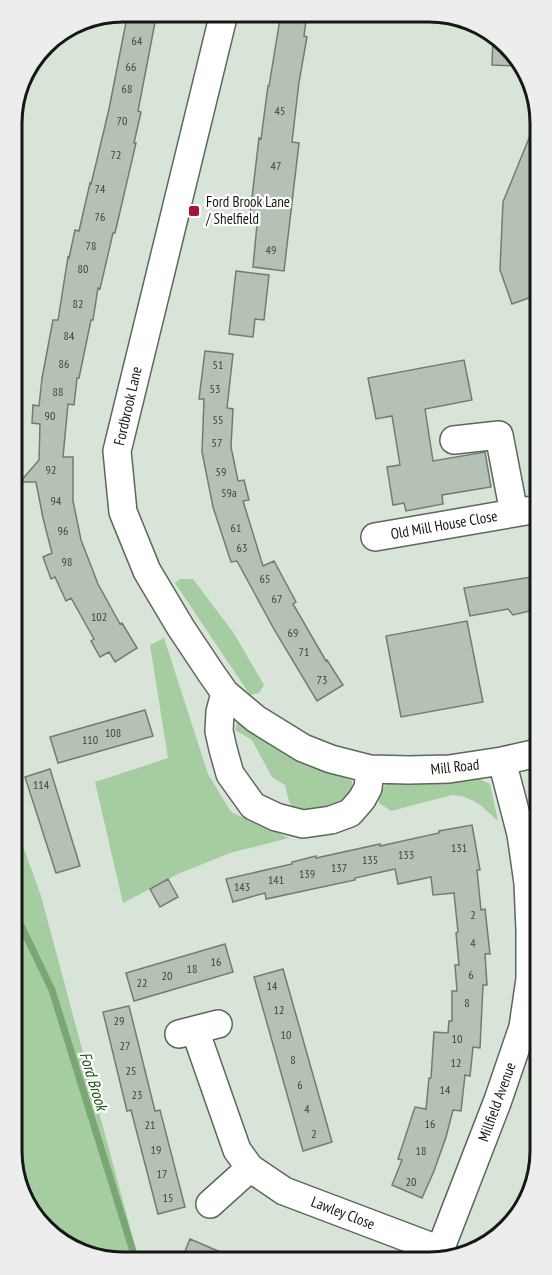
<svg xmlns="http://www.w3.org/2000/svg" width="552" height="1275" viewBox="0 0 552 1275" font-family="'PT Sans Narrow',sans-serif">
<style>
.green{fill:#a6cca1}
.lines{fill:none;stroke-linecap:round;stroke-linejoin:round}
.stream{stroke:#79a774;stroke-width:7}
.building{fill:#b5c1b4;stroke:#727d71;stroke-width:1.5}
.minor-casing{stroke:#5d675c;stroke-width:30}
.minor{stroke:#fff;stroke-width:27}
.poi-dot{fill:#aa1434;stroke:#fff;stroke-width:2}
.labels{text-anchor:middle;stroke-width:4.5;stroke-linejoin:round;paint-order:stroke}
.number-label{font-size:12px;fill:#3d433c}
.poi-label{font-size:15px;fill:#151914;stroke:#fff;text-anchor:start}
.street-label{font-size:15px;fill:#151914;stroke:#fff}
.water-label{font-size:16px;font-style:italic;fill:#11520a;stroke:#fff}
.rim{fill:none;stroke:#151914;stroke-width:3}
</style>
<rect width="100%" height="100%" fill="#d8e4d7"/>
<path class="green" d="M180,579H193L233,632L264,685L259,693L250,695L175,583Z
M164,638L208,774L231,812L289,838L230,853L178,874L123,903L95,782L168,758L150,645Z
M238,720L289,754L352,781V792L347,802L315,811H296L289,802L285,785L272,777L252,740L235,730Z
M478,778L490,784L498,821C482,806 474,797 452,795L391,811L379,803L378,794L387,783Z
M15,824L41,896L139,1261H102L50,1235L16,1180Z"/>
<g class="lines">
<path class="stream" d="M15,913L52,990L136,1261"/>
</g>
<path class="building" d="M128,12H157L138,111L141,112L134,143H136L115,233H113L100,289L98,288L93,320H91L79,378H77L74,405L68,404L63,457H73V501L81,540L98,584L120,624L122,623L137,648L115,662L109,652L100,657L91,641L94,639L71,598L66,601L55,577L51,579L43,557L52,553L43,518L36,482H20L39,460L40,424L32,423L33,405L39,406L42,378L53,320H58L68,257L69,258L75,230L79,231L90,183L91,184L94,172L109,109Z
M281,13H307L304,36L307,37L299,82L292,142L299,143L284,271L253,267L257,224L249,223L259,138L261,139L268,86H269Z
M493,37L507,45L519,66L492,65Z
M536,121L537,202L534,201L530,267L537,264V295L512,304L500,270L503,202Z
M236,271L269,275L264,320L255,319L253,337L229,334Z
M205,351L233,354L227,408L233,409L231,447L238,481L244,480L249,500L243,501L263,566L274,561L296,602L293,604L326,661L327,660L343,685L317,701L275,631L237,561L231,562L213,507L202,452L204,399H199Z
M464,360L472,400L425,409L433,461L485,452L491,487L442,495L443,504L406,511L404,503L393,505L387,467L400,465L392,416L376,419L368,378Z
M538,576V609L513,615L508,609L470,616L464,588Z
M467,621L483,702L401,717L386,636Z
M145,710L153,736L58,763L50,737Z
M50,769L80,866L56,873L25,777Z
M472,825L480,870H477L481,910L485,909L490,954H485L487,985H483L480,1048L473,1047L470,1076L465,1075L461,1111L453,1110L446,1137L434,1171L422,1198L392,1185L402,1160L398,1159L415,1107L426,1109L429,1078H431L434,1032L448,1033L449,1021H452V991H457L455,965H459L456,933L458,932L454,893L433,895L431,877L398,884L395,869L355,878V880L266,899L265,893L233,902L226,879L292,864V862L316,856V858L380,844V846L439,833V831Z
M168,879L178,897L160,907L150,889Z
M225,944L233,972L134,1001L126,973Z
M283,969L332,1142L303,1151L254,977Z
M129,1006L155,1111L160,1110L185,1207L158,1214L131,1110L127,1111L103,1012Z
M190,1239L239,1260L181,1261Z"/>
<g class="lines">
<defs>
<path id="minor" d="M224,13L117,451L123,512L147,571L181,628L211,673L225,693L256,719L303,748L331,759L370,769L409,770L449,769L502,761L538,753
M454,440L499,435L514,513
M375,537L538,509
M225,693L220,712L219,731L223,749L230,774L253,806L276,817L303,824L331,820L350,813L362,799L368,788L370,769
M195,1030L237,1150L250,1168L284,1191L440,1250
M179,1034L218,1024
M210,1204L250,1168
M437,1259L440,1250L498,1100L523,1027L530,979V930L528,883L521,834L502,761"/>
</defs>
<use href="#minor" class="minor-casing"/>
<use href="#minor" class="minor"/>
</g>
<rect class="poi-dot" x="188" y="205" width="12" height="12" rx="3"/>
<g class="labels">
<g class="number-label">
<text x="137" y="45">64</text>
<text x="131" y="71">66</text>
<text x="127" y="93">68</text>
<text x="280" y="115">45</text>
<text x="122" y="125">70</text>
<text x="116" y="159">72</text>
<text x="276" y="170">47</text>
<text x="100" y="193">74</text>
<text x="100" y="221">76</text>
<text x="91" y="250">78</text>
<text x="271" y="254">49</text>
<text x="83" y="273">80</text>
<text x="78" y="308">82</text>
<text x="69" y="340">84</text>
<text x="64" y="368">86</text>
<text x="218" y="369">51</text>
<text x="215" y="393">53</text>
<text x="58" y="396">88</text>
<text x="50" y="420">90</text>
<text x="218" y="424">55</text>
<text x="217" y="447">57</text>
<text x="51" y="474">92</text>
<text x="221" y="476">59</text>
<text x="229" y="497">59a</text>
<text x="56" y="505">94</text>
<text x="236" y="532">61</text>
<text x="63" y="535">96</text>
<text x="242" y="552">63</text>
<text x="67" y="566">98</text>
<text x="265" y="583">65</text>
<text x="277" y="603">67</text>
<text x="99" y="621">102</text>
<text x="293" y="637">69</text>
<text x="304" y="656">71</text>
<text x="322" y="684">73</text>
<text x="113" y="737">108</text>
<text x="90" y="744">110</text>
<text x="41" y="789">114</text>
<text x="459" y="852">131</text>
<text x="406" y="859">133</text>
<text x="370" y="864">135</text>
<text x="339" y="872">137</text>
<text x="307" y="878">139</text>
<text x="276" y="884">141</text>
<text x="242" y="891">143</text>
<text x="473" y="919">2</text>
<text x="473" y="947">4</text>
<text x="216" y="966">16</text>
<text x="192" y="973">18</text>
<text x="471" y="979">6</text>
<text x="167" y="980">20</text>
<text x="142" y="987">22</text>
<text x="272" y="990">14</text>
<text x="467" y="1007">8</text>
<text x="279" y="1014">12</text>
<text x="119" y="1025">29</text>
<text x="286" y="1039">10</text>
<text x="457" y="1043">10</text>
<text x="125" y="1050">27</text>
<text x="293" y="1064">8</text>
<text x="456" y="1067">12</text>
<text x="131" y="1075">25</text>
<text x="300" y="1089">6</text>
<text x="445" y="1094">14</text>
<text x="137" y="1099">23</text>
<text x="307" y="1113">4</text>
<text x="430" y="1128">16</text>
<text x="150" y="1129">21</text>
<text x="314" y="1138">2</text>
<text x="156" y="1154">19</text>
<text x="421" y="1155">18</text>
<text x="162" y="1178">17</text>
<text x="411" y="1186">20</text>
<text x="168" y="1202">15</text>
</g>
<g class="poi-label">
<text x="206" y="207">Ford Brook Lane<tspan x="206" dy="17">/ Shelfield</tspan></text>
</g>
<g class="street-label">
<text transform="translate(128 406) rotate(-77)" y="5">Fordbrook Lane</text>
<text transform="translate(444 525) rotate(-10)" y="5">Old Mill House Close</text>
<text transform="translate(455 767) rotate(-6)" y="5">Mill Road</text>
<text transform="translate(497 1102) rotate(-70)" y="5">Millfield Avenue</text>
<text transform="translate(343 1213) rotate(21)" y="5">Lawley Close</text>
</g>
<g class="water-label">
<text transform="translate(94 1081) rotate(73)" y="6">Ford Brook</text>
</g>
</g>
<path d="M0 0H552V1275H0ZM123 22H429A101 101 0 0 1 530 123V1151A101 101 0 0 1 429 1252H123A101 101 0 0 1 22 1151V123A101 101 0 0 1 123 22Z" fill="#ecedec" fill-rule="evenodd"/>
<path class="rim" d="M123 22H429A101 101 0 0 1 530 123V1151A101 101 0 0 1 429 1252H123A101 101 0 0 1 22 1151V123A101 101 0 0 1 123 22Z"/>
</svg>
